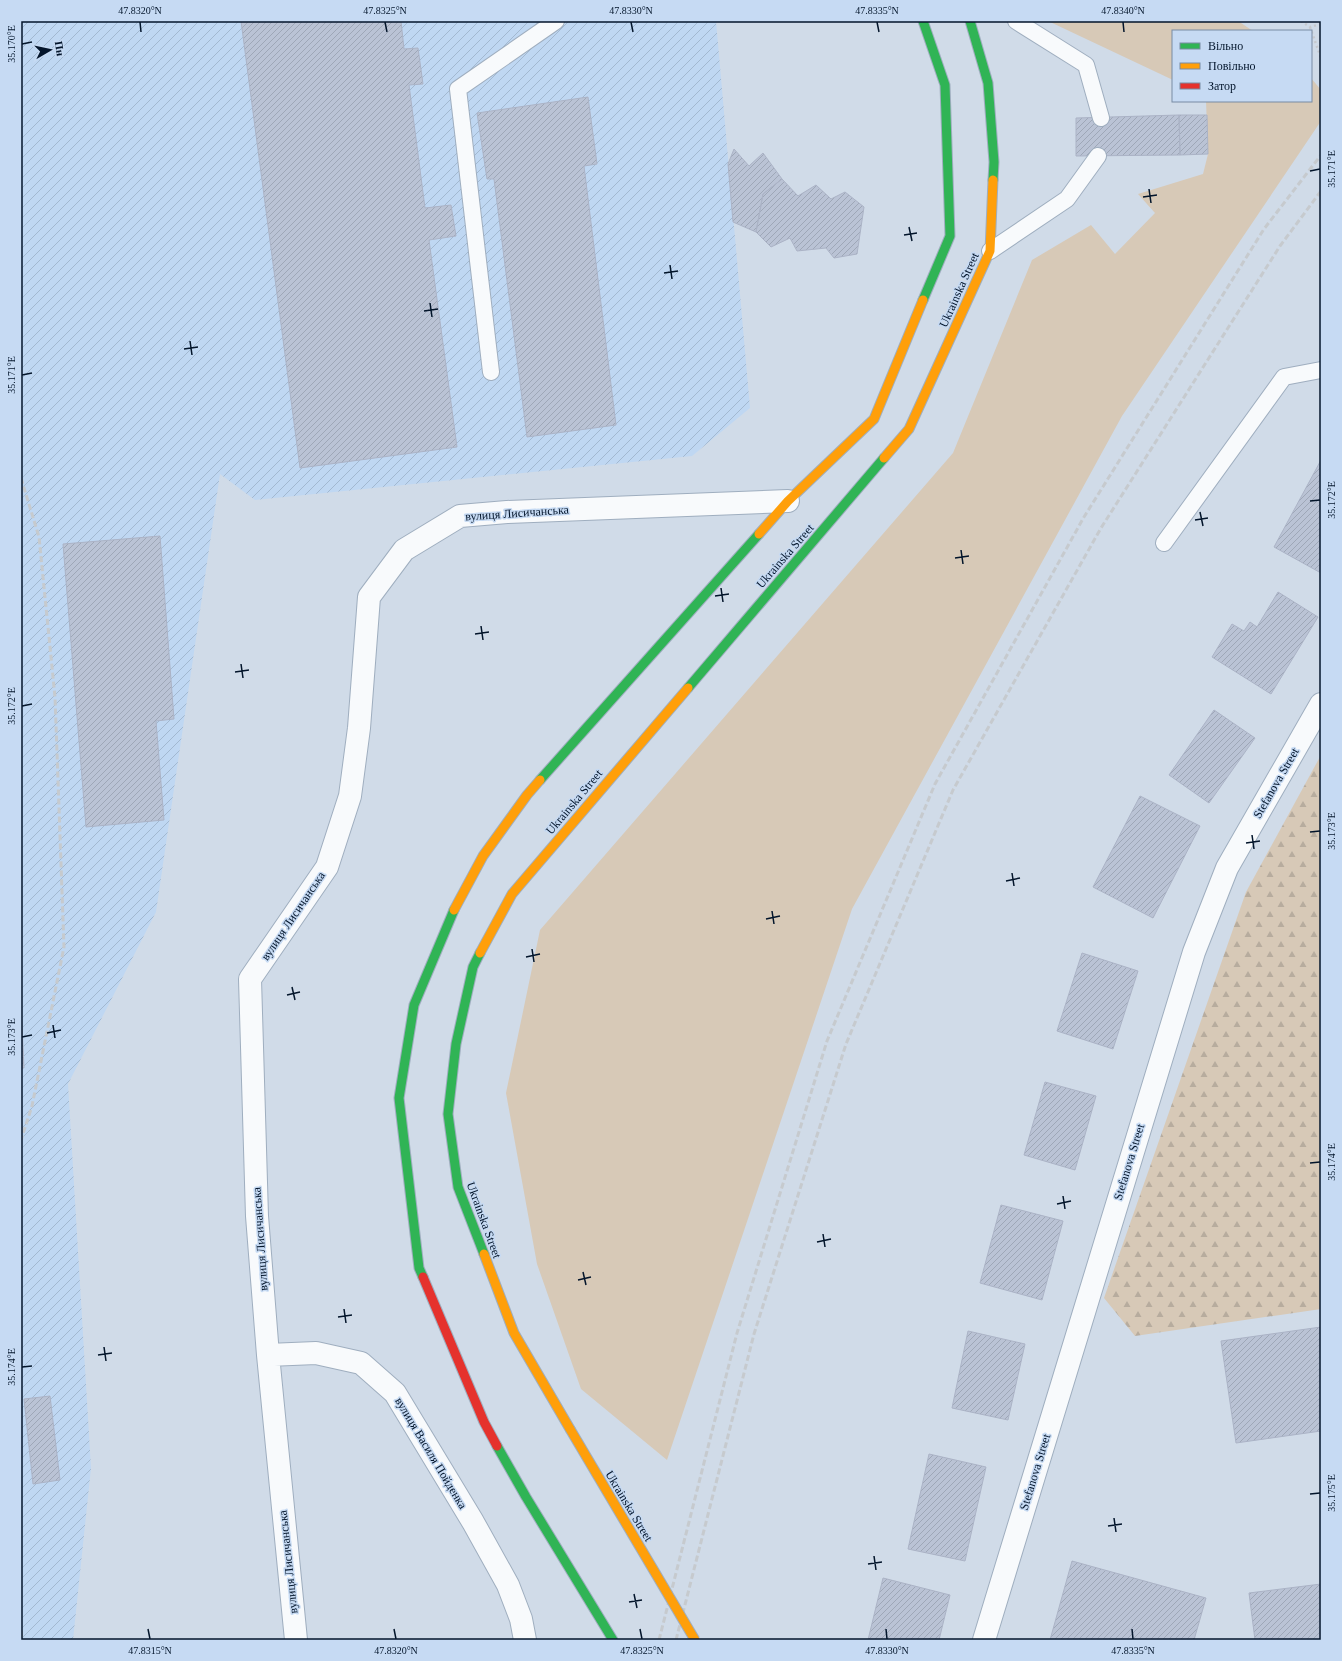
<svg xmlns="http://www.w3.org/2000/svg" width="1342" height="1661" viewBox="0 0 1342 1661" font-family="Georgia,serif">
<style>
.industrial{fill:url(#industrial-furrows)}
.grass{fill:#d7c9b7}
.forest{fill:url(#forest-firs)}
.building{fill:url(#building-hatch);stroke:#abb3c6}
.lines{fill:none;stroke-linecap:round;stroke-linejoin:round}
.lane-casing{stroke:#9faebf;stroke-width:18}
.street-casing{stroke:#9faebf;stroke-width:24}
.fast-casing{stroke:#9faebf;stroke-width:11}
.slow-casing{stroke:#9faebf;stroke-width:11}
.jam-casing{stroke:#9faebf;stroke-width:11}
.path{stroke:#c6c9ce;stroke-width:2.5;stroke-dasharray:2 3;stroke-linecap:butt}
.lane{stroke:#f8fafc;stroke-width:16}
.street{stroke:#f8fafc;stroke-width:22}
.fast{stroke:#30b455;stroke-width:9}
.slow{stroke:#ff9f0a;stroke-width:9}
.jam{stroke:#e5322d;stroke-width:9}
.rail{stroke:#c6cace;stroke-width:3;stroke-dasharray:6 3;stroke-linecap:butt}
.slow-bridge-casing{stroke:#9faebf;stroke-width:11;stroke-linecap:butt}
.slow-bridge{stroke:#ff9f0a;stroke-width:9}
.ticks{fill:none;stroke:#03152b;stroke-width:1.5}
.labels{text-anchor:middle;stroke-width:3;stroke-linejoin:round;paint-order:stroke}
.street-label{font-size:12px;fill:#03152b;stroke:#c6daf3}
.neatline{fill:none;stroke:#03152b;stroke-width:1.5}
.ticks-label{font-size:10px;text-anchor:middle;fill:#03152b}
</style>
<defs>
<pattern id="industrial-furrows" width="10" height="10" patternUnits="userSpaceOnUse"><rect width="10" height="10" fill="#bfd7f2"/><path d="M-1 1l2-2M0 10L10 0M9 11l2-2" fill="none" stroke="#a2b8d0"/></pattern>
<pattern id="forest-firs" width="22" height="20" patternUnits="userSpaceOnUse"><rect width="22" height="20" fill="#d7c9b7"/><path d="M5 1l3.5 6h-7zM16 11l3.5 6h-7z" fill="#b7ac9e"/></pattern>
<pattern id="building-hatch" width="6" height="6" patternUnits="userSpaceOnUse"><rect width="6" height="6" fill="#bac3d5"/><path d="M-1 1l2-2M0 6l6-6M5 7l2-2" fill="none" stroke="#9ea7b7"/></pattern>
</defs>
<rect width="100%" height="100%" fill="#d0dbe8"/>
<path class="industrial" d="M21,21H716L750,408L692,456L255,500L220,474L156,912L68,1084L91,1468L73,1640H21Z"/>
<path class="grass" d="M1048,21H1238L1253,31H1173V80Z
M1311,78L1321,90V121L1122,416L852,909L667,1460L581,1389L537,1264L506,1093L540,930L953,453L1032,260L1091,225L1115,254L1155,213L1138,194L1203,174L1208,154L1206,101H1311Z"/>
<path class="forest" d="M1321,755V1309L1135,1336L1104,1298L1246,892Z"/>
<path class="building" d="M241,21H401L404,49L418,48L423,84L409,85L425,208L451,205L456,236L429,240L457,447L300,468Z
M588,97L597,164L584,166L616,425L527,437L494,179H487L477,113Z
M1179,115L1180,155L1076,156V118Z
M1179,115H1207L1208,154L1180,155Z
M734,149L749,166L763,153L782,179L763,194L756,232L733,222L728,164Z
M782,179L798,196L816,185L831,199L845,192L864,207L857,254L834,258L826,248L797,251L790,238L771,247L756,232L763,194Z
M1321,460V573L1274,547Z
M160,536L174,719L156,721L164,820L86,827L63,544Z
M1278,592L1318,617L1271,694L1212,657L1232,624L1244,631L1250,622L1257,627Z
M1214,710L1255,738L1209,803L1169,775Z
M1140,796L1200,826L1153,918L1093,887Z
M1082,953L1138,971L1113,1049L1057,1031Z
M21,1005L24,1068H21Z
M1045,1082L1096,1096L1075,1170L1024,1155Z
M1001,1205L1063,1221L1042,1300L980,1283Z
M1321,1327V1431L1236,1443L1221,1341Z
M968,1331L1025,1344L1008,1420L952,1408Z
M50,1396L60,1480L33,1484L24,1399Z
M929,1454L986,1467L965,1561L908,1549Z
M1072,1561L1206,1598L1194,1640H1050Z
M883,1578L950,1595L939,1640H868Z
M1321,1584V1640H1255L1249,1593Z"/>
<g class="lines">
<defs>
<path id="lane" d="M1016,21L1086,65L1101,118
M990,251L1067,199L1098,156
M491,372L458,89L556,21
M1164,543L1284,377L1321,370"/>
<path id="street" d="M268,1355L316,1353L361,1363L395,1393L473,1522L508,1585L521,1619L525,1640
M296,1640L268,1355L257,1216L250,979L327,867L350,796L359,728L369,597L404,550L460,516L507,512L788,501
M984,1640L1194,952L1227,868L1321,704"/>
<path id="fast" d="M923,21L945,85L950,236L923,300
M970,21L988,83L994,162L993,180
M688,688L884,458
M540,780L759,534
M480,953L473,967L456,1044L448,1114L458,1187L484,1254
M423,1277L419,1268L399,1098L414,1005L454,910
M497,1446L526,1497L613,1640"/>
<path id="slow" d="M884,458L909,429L990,251L993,180
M759,534L788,501L874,419L923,300
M454,910L483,856L527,795L540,780
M480,953L512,894L688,688
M484,1254L514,1333L570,1429"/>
<path id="jam" d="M423,1277L484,1422L497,1446"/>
</defs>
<use href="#lane" class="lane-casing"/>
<use href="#street" class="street-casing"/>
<use href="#fast" class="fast-casing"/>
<use href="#slow" class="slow-casing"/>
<use href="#jam" class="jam-casing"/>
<path class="path" d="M1301,21L1310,27L1321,24
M1310,27L1321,58"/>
<use href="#lane" class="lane"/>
<use href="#street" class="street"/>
<use href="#fast" class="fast"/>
<use href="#slow" class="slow"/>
<use href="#jam" class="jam"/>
<path class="rail" d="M21,478L39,537L55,697L64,947L32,1106L21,1140
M21,1631L22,1640
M659,1640L737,1333L827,1041L935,784L1084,517L1264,229L1321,155
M676,1640L754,1334L846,1044L953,790L1101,528L1280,246L1321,191"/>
<defs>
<path id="slow-bridge" d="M570,1429L695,1640"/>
</defs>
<use href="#slow-bridge" class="slow-bridge-casing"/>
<use href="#slow-bridge" class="slow-bridge"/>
</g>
<path class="ticks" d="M140,22L141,32M385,22L387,32M631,22L633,32M877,22L879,32M1123,22L1124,32M22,44L32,42M1310,171L1320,169M1149,189L1151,203M1143,197L1157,195M909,227L912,241M904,235L917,233M670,265L672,279M664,273L678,271M430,303L432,317M424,311L438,309M190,341L192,355M184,349L198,347M22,375L32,373M1310,501L1320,500M1200,512L1203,526M1195,520L1208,518M961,550L963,564M955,558L969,556M721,588L723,602M715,596L729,594M481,626L483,640M475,634L489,632M241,664L243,678M235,672L249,670M22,706L32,704M1310,832L1320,831M1252,835L1254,849M1246,843L1260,841M1012,873L1014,886M1006,881L1020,878M772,911L774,924M766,919L780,916M532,949L534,962M526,957L540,954M292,987L295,1000M287,995L300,992M53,1025L55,1038M47,1033L61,1030M22,1037L32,1035M1310,1163L1320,1162M1063,1196L1065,1209M1057,1204L1071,1201M823,1234L825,1247M817,1242L831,1239M583,1272L586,1285M578,1280L591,1277M344,1309L346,1323M338,1317L352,1315M104,1347L106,1361M98,1355L112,1353M22,1367L32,1366M1310,1494L1320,1493M1114,1518L1116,1532M1108,1526L1122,1524M874,1556L876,1570M868,1564L882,1562M634,1594L637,1608M629,1602L642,1600M148,1629L150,1639M394,1629L396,1639M640,1629L642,1639M886,1629L887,1639M1132,1629L1133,1639"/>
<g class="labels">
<g class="street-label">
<text transform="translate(959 290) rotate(-66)" y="4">Ukrainska Street</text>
<text transform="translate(517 513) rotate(-4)" y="4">вулиця Лисичанська</text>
<text transform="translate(785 556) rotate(-49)" y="4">Ukrainska Street</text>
<text transform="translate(1276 783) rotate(-60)" y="4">Stefanova Street</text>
<text transform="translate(574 802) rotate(-50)" y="4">Ukrainska Street</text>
<text transform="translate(293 916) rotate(-56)" y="4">вулиця Лисичанська</text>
<text transform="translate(1129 1162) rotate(-73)" y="4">Stefanova Street</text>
<text transform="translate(484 1220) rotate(70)" y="4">Ukrainska Street</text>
<text transform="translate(260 1239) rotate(-94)" y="4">вулиця Лисичанська</text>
<text transform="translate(431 1453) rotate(59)" y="4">вулиця Василя Пойденка</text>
<text transform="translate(1035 1472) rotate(-73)" y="4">Stefanova Street</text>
<text transform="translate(629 1506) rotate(59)" y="4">Ukrainska Street</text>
<text transform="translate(288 1562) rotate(-96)" y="4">вулиця Лисичанська</text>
</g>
</g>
<rect width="1342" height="1661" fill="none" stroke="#c6daf3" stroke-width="44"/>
<rect x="1172" y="30" width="140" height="72" fill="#c6daf3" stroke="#788ba3"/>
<rect x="1180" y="43" width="20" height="6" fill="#30b455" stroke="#788ba3"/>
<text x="1208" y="50" font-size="12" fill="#03152b">Вільно</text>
<rect x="1180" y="63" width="20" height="6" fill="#ff9f0a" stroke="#788ba3"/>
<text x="1208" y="70" font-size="12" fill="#03152b">Повільно</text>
<rect x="1180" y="83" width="20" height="6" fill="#e5322d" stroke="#788ba3"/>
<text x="1208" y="90" font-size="12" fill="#03152b">Затор</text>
<g transform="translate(50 50) rotate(81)" stroke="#c6daf3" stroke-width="3" paint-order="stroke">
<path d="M0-3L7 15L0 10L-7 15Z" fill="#03152b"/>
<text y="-6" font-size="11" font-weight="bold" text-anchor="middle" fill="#03152b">Пн</text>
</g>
<rect x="22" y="22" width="1298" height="1617" class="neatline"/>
<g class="ticks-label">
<text x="140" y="14">47.8320°N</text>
<text x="385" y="14">47.8325°N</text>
<text x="631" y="14">47.8330°N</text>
<text x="877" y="14">47.8335°N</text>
<text x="1123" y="14">47.8340°N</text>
<text transform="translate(11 44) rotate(-90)" y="4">35.170°E</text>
<text transform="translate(1331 169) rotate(-90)" y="4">35.171°E</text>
<text transform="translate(11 375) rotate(-90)" y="4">35.171°E</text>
<text transform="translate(1331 500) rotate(-90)" y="4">35.172°E</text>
<text transform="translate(11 706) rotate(-90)" y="4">35.172°E</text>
<text transform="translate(1331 831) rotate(-90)" y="4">35.173°E</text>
<text transform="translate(11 1037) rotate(-90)" y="4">35.173°E</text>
<text transform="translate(1331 1162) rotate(-90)" y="4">35.174°E</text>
<text transform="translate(11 1367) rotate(-90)" y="4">35.174°E</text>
<text transform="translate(1331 1493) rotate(-90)" y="4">35.175°E</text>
<text x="150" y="1654">47.8315°N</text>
<text x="396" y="1654">47.8320°N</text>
<text x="642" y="1654">47.8325°N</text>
<text x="887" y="1654">47.8330°N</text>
<text x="1133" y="1654">47.8335°N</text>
</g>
</svg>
